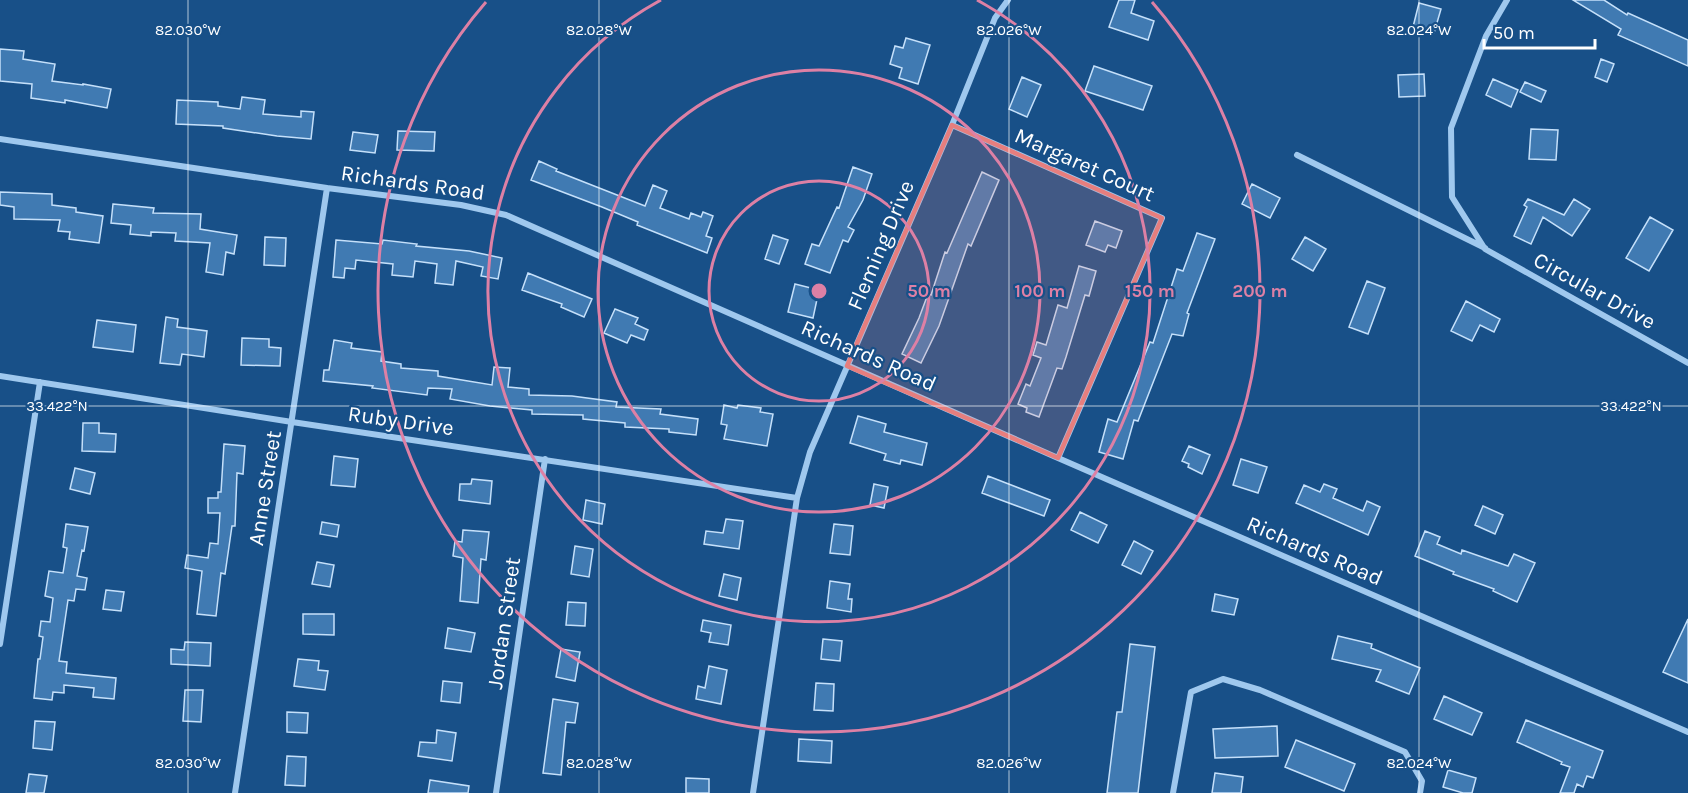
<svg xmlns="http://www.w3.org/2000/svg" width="1688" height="793" viewBox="0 0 1688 793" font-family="Karla,sans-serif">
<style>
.building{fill:#407ab2;stroke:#c5e0fa;stroke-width:1.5}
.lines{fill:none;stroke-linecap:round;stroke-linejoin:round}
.minor{stroke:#9fc8ee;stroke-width:6}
.marked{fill:#e67e7e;fill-opacity:0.2;stroke:#e67e7e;stroke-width:4.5;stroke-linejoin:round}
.ticks{fill:none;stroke:#fff;stroke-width:1.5;stroke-opacity:0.45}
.ring{fill:none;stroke:#dd80a5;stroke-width:3}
.labels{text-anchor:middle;stroke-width:4.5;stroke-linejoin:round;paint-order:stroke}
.street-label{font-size:22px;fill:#fff;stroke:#185088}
.ticks-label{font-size:15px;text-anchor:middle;fill:#fff;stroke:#185088;stroke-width:4.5;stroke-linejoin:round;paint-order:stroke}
.centre{fill:#dd80a5;stroke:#185088;stroke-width:3}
.ring-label{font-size:18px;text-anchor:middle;font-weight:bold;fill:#dd80a5;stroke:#185088;stroke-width:4.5;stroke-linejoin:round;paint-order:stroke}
</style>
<rect width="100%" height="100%" fill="#185088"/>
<path class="building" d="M1119,0H1135L1131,13L1154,21L1148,40L1109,27Z
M1573,0H1604L1627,15L1628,13L1688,40V66L1618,35L1621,29Z
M1419,3L1441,9L1434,33L1413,27Z
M906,38L930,45L918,84L899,78L902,68L890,64L895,46L903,48Z
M0,49L24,51L23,59L55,64L52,81L83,85V84L111,89L107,108L65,100V103L31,98L32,84L0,81Z
M1601,59L1614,64L1607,82L1595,77Z
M1094,66L1152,86L1143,110L1085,91Z
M1424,74L1425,96L1399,97L1398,75Z
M1022,77L1041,85L1027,117L1009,109Z
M1493,79L1518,90L1511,107L1486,95Z
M1525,82L1546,91L1541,102L1520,92Z
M242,97L265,100L263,114L301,117V111L314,112L311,139L277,136L223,128V126L176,124L177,100L218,102V106L240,109Z
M1531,129L1558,130L1556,160L1529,159Z
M398,131L435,132L434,151L397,150Z
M353,132L378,135L375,153L350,150Z
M539,161L557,169L556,171L645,206L653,185L667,191L660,208L689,219L691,213L701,217L703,212L713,216L706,236L712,238L707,253L637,225L638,222L602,207L531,180Z
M853,167L872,174L863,200L848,227L854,230L848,242L843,240L830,273L805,264L812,244L819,246L837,207L839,208Z
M982,172L999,180L971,246L968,244L939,326L921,363L902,354L919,318L928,294L931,295L945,252L947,253Z
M1252,184L1280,198L1270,218L1242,204Z
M0,192L52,194V205L76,208V212L103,216L99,243L69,239L70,232L58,231L60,220L14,219V207L0,205Z
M1528,199L1564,215L1574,199L1590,209L1572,236L1543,217L1531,244L1514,236L1527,207L1524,205Z
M113,204L154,208L153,213L201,214L200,229L237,235L234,254L226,252L223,275L206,272L210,243L175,241L176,233L151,232V236L130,234L131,225L111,223Z
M1650,217L1673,230L1649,271L1626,258Z
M1095,221L1122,231L1116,248L1108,245L1105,252L1086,245Z
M1197,233L1215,239L1187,313L1189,314L1183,336L1172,334L1138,421L1134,420L1123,459L1099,452L1108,419L1117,422L1150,342L1153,343L1177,269L1183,271Z
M773,235L788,240L779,264L765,259Z
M265,237L286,238L285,266L264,265Z
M1305,237L1326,249L1313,271L1292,259Z
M336,240L382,244L383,240L417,244L416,246L469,251L502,258L498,279L481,276L483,267L456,261L453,285L435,283L437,264L415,261L413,277L392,275L393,264L356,260L355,269L345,268L344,278L333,277Z
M1079,266L1096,271L1089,296L1085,295L1066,357L1062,369L1057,368L1039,417L1026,412L1027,408L1018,404L1026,384L1030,386L1041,358L1033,355L1037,342L1046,345L1058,305L1067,308Z
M528,273L592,299L584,317L561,307L562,304L522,290Z
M1367,281L1385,288L1368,334L1349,327Z
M795,284L819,290L813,318L788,312Z
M1466,301L1500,319L1494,332L1480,325L1472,341L1451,331Z
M615,309L638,318L635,324L648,330L644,340L631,335L627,343L604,333Z
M166,317L178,319L177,327L207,331L204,357L182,354L180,365L160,363Z
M97,320L136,325L133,352L93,347Z
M242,338L269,339V347L281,348L280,366L241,365Z
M334,340L352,343L351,348L382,352L381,361L401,364V368L438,371V376L492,385L494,367L510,368L508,387L529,389V395L572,396L617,402L616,407L661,409L660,414L698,419L696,435L669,432V429L625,427V423L583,419V415L532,414V410L490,406L450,399L452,389L428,388L427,395L372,388L373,386L323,381L324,370H329Z
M724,405L737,408L738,405L761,408L760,412L773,414L767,446L724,439L727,425L721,424Z
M858,416L886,424L884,432L927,443L922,465L901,460L900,464L884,460L886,454L850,443Z
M83,423H99V433L116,434L115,452L82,451Z
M224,444L245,446L243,474L237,473L235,526H232L225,574L221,573L216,616L197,614L202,571L185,568L187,555L208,558L210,543L218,544L220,513H208V498H218V492H221Z
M1189,446L1210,455L1202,474L1188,467L1189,464L1182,461Z
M334,456L358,459L355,487L331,485Z
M1241,459L1267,467L1258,493L1233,485Z
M75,468L95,473L90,494L70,489Z
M988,476L1050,500L1044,516L982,493Z
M472,479L492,481L490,504L459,500L460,484H471Z
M874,484L888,487L884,508L870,505Z
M1324,484L1337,489L1333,498L1363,511L1367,501L1380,507L1368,535L1296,503L1304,485L1320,492Z
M586,500L605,504L602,524L583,520Z
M1483,506L1503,515L1495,534L1475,525Z
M1080,512L1107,525L1098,543L1071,530Z
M726,519L743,521L739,549L704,544L706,531L723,533Z
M322,522L339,525L337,537L320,534Z
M66,524L88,527L84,551L82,550L77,576L87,578L85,590L76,589L74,601L68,600L59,661L67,662L66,673L116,678L114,699L93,697L94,688L64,685V693L53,692L52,700L34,698L38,659H40L43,637L39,636L41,621L50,622L53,598L45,596L49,571L63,573L67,548L63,547Z
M834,524L853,526L850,555L830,553Z
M463,530L489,532L486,560L481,559L478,603L460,601L463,558L453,556L455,541L462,542Z
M1425,531L1440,537L1437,544L1461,554L1462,550L1508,566L1514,554L1535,563L1517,602L1493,591L1494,589L1453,574L1454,572L1415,556Z
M1134,541L1153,551L1141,574L1122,565Z
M575,546L593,549L589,577L571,574Z
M317,562L334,565L330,587L312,584Z
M724,574L741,578L737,600L719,596Z
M830,581L850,584L848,599H852L851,612L827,608Z
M106,590L124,592L121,611L103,609Z
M1215,594L1238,599L1234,615L1212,611Z
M568,602L586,603L585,626L566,625Z
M303,614H334V635L303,634Z
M1688,619V683L1663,672Z
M703,620L731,625L728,645L709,642L711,633L701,631Z
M448,628L475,633L471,652L445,648Z
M1338,636L1372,644L1371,648L1420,668L1409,694L1376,681L1381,670L1332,659Z
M823,639L842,641L840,661L821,659Z
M185,642L211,643L210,666L171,664V649L184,650Z
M1130,644L1155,647L1138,793H1107L1117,712H1122Z
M561,649L580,652L575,681L556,677Z
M298,659L319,661L318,670L328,671L325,690L294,686Z
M709,666L727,670L721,704L696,699L698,686L705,688Z
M443,681L462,683L460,703L441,701Z
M816,683L834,684L833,711L814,710Z
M185,690H203L201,722L183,721Z
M1444,696L1482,713L1472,735L1434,719Z
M553,699L578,703L575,723L566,722L561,775L543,773Z
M287,712L308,713L307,733L287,732Z
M1526,720L1603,751L1593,778L1587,776L1583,787L1577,784L1574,793H1560L1570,767L1561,764L1562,762L1517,742Z
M35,721L55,722L52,750L33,748Z
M1277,726L1278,756L1215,758L1213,729Z
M437,730L456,733L452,761L418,756L420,742L436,743Z
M799,739L832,741L831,763L798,761Z
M1296,740L1355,764L1344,791L1285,767Z
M287,756L306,757L305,786L285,785Z
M1448,770L1476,778L1472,793H1463L1443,787Z
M1215,773L1243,777L1241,793H1212Z
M29,774L47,776L44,793H26Z
M686,778L709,779V793H686Z
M430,780L469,786L468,793H428Z"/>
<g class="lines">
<path class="minor" d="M1507,0L1486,36L1451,128L1452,197L1485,249L1688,363
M952,125L1162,218L1058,458
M0,139L327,188L461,205L506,215L1058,458L1688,732
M1297,155L1485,248
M0,376L292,422L797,498
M0,644L40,382
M235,793L327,188
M496,793L545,459
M753,793L797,498L810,452L952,125L995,18L1008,0
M1173,793L1191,692L1223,679L1260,690L1405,752L1422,781L1420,793"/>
</g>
<path class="marked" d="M952,125L1162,218L1058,458L847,366Z"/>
<path class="ticks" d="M188,0V793M599,0V793M1009,0V793M1419,0V793M0,406H1688"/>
<g class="ring">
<circle cx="819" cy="291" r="110"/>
<circle cx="819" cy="291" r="221"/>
<path d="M977 0A331 331 0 1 1 661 0"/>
<path d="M1152 2A441 441 0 1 1 486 2"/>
</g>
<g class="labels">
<g class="street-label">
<text transform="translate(1085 164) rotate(24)" y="8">Margaret Court</text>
<text transform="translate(413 182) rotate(8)" y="8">Richards Road</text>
<text transform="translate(880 245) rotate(-67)" y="8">Fleming Drive</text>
<text transform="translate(1595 290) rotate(29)" y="8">Circular Drive</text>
<text transform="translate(869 355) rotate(24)" y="8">Richards Road</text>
<text transform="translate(401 420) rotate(8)" y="8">Ruby Drive</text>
<text transform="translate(264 488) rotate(-81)" y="8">Anne Street</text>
<text transform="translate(1315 550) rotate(23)" y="8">Richards Road</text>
<text transform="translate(503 623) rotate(-82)" y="8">Jordan Street</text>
</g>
</g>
<g class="ticks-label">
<text x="188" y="35">82.030°W</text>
<text x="599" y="35">82.028°W</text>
<text x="1009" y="35">82.026°W</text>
<text x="1419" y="35">82.024°W</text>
<text x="57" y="411">33.422°N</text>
<text x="1631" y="411">33.422°N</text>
<text x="188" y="768">82.030°W</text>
<text x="599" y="768">82.028°W</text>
<text x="1009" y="768">82.026°W</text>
<text x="1419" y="768">82.024°W</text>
</g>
<circle cx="819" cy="291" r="9" class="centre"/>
<g class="ring-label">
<text x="929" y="297">50 m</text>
<text x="1040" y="297">100 m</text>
<text x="1150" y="297">150 m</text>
<text x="1260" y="297">200 m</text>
</g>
<path d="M1484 39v9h111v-9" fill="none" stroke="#ffffff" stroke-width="3"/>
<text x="1493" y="39" font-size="18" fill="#ffffff" stroke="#185088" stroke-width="4.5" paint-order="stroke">50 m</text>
</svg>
